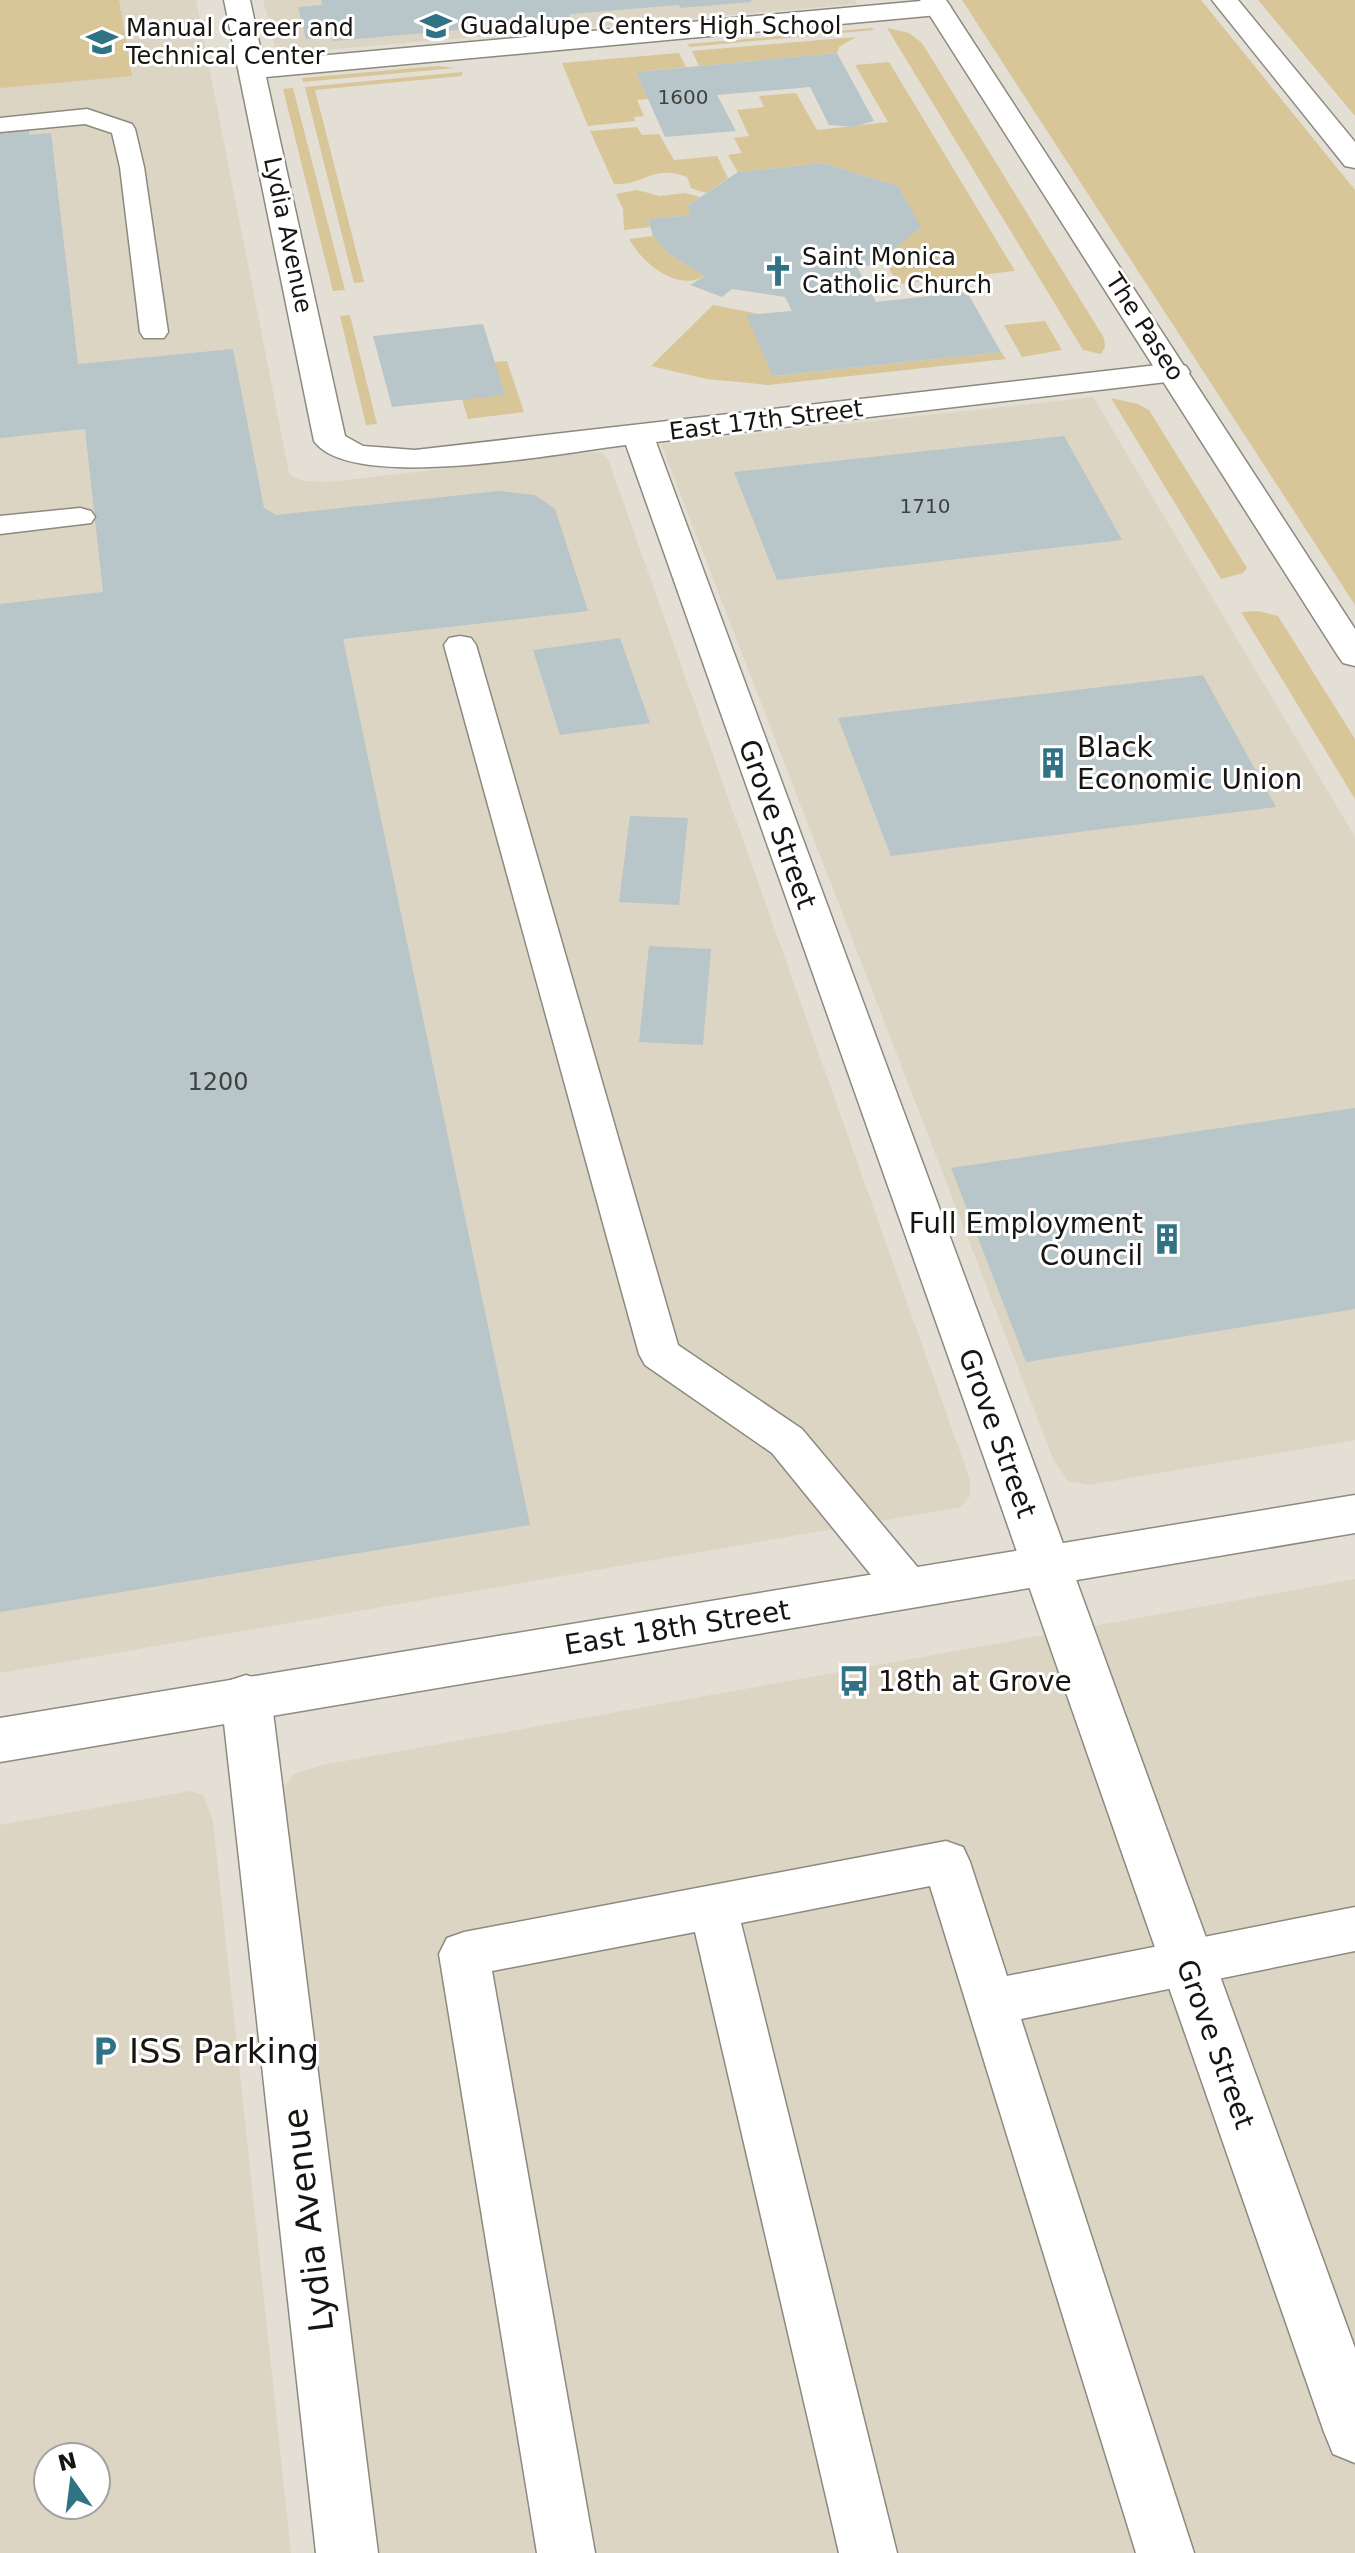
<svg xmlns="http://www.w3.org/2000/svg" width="1355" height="2553" viewBox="0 0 1355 2553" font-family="'DejaVu Sans',sans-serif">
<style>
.built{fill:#dcd5c3;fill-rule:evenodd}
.green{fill:#d8c598}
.building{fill:#b8c5c9}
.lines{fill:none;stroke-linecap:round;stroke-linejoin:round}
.service-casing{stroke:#8d897f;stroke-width:3}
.minor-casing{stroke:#8d897f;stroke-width:3}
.secondary-casing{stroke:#8d897f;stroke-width:3}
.service{fill:#fff;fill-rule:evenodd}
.minor{fill:#fff;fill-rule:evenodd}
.secondary{fill:#fff;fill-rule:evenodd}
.labels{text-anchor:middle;stroke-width:6;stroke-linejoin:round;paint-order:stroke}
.far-number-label{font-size:20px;fill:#3f413f}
.far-poi-label{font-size:24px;fill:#171511;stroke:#fff;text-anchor:start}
.far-street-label{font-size:24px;fill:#171511;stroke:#fff}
.number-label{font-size:24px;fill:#3f413f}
.poi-label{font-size:28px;fill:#171511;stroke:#fff;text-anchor:start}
.street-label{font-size:28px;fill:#171511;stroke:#fff}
.near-poi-label{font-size:34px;fill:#171511;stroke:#fff;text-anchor:start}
.near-street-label{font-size:34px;fill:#171511;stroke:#fff}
</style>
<rect width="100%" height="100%" fill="#e4dfd4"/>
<path class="built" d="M0,0H196L289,473L293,477L304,481L328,482L592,452L602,453L608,459L970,1480V1496L961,1507L0,1673Z
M263,0H855L857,4L288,53L275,48Z
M1093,397L1355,837V1440L1089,1485L1068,1481L1054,1461L661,444Z
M1355,1579V2553H373L281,1791L294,1774L322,1765Z
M189,1791L203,1795L213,1821L291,2553H0V1825ZM48,2457H96V2505H48Z"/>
<path class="green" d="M0,0H119L132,76L0,88Z
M962,0H1201L1355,190V605Z
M1258,0H1355V116Z
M872,28L874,30L689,47L688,44Z
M887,28L909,33L922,43L1104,338L1105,347L1101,354L1083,350Z
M856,37L839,47L837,53L699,66L692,51Z
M679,53L686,67L636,72L648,99L637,100L644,116L634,117L635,121L588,126L562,63Z
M889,62L1015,271L898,284L883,258L920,227L898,186L823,163L738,172L728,155L742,153L734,138L749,136L737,110L764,107L759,96L796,93L817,130L888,122L855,65Z
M437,66L455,68L303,82L302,78Z
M463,72L461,76L315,90L364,282L354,283L305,87Z
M293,88L345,290L333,291L283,89Z
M637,127L642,135L659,134L674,160L717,156L728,178L706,193L691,188L687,177C653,164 644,186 614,184L590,131Z
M637,190L660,196L685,193L700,197L687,206L691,215L648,219L650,227L624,230L623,209L616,194Z
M653,236L669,254L705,276C677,292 643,264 629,239Z
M713,305L759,314L747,316L774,376L1001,352L1006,359L768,385L707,379L651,366Z
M350,315L377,424L366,425L340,316Z
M1045,321L1062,350L1022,357L1004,325Z
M507,361L524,412L468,419L462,399L494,362Z
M1111,398L1138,404L1149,410L1247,568L1243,573L1221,579Z
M1258,611L1278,616L1355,739V799L1241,612Z"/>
<path class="building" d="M321,0H751V2L680,8L679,5L569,14L571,20L333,41L331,37L306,39L298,7L323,5Z
M837,53L874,121L853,127L829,125L810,87L717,95L736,131L665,137L636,72Z
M29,127V135L51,133L78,364L233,349L264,508L276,515L499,491L535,495L555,509L588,611L343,639L530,1525L0,1612V604L103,592L85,429L0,438V129Z
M823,163L898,186L921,227L875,265L857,267L876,302L967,292L1001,352L773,376L746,315L792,311L785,297L732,289L722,297L690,285L705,276L669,254L653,236L648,219L691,215L687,206L738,172Z
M483,324L505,395L392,407L373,336Z
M1064,436L1122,540L777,580L734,472Z
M620,638L650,723L560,735L533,650Z
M1203,675L1276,807L891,856L838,718Z
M630,816L688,818L679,905L619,902Z
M649,946L711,949L703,1045L639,1042Z
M1355,1108V1309L1026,1362L951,1168Z"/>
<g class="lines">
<defs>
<path id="service" d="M87,109L132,124L135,129L144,167L168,332L164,338H144L140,332L120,167L112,133L85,124L0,132V118Z
M80,508L91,511L95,517L91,523L0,534V516Z
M460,636L471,638L476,645L678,1345L802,1429L925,1576L931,1589L925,1602L909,1607L893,1602L772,1453L645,1365L639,1354L444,645L449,638Z
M946,1841L963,1847L970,1862L1007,1976L1355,1907V1951L1021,2019L1194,2553H1136L930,1886L741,1923L897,2553H839L695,1932L492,1971L595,2553H537L439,1954L447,1938L464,1932Z"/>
<path id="minor" d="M224,0H250L263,61L932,0L947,2L951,7L947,12L938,15L266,77L345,436L363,446L415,450L1175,363L1186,366L1190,372L1186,378L1175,381L656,442L1041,1483L1355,2348V2463L1333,2454L1324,2432L993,1483L626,445C565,452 351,494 314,441Z
M246,1675L264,1681L271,1696L378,2553H316L221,1696L228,1681Z"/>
<path id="secondary" d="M920,0H946L1355,629V666L1343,663L1338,656Z
M1212,0H1238L1355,142V168L1345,166Z
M1355,1495V1533L0,1762V1718Z"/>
</defs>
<use href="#service" class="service-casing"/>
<use href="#minor" class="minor-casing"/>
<use href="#secondary" class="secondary-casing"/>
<use href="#service" class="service"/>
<use href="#minor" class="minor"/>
<use href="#secondary" class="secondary"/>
</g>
<defs>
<symbol id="school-bare" viewBox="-9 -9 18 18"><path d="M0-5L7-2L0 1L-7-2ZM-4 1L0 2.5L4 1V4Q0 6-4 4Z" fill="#307385" stroke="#fff" stroke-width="2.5" paint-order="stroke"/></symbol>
<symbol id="church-bare" viewBox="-9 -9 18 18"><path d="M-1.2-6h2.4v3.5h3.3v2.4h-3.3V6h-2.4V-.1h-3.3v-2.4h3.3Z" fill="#307385" stroke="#fff" stroke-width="2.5" paint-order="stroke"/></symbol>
<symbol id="building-bare" viewBox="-9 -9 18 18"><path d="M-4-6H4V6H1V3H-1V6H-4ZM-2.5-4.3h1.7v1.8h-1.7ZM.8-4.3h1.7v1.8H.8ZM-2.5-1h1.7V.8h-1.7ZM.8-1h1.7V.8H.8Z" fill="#307385" stroke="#fff" stroke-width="2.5" paint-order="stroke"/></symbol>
<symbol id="bus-bare" viewBox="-9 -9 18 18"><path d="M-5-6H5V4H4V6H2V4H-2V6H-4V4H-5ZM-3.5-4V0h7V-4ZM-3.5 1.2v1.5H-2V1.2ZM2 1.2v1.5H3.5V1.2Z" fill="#307385" stroke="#fff" stroke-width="2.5" paint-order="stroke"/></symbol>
<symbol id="parking-bare" viewBox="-9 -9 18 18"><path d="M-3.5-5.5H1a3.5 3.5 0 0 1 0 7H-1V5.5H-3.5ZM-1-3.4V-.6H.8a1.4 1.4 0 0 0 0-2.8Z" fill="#307385" stroke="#fff" stroke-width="2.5" paint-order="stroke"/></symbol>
</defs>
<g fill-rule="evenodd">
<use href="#school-bare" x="414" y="4" width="44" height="44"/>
<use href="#school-bare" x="80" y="20" width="44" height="44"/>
<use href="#church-bare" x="756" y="249" width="44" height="44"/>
<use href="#building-bare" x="1031" y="741" width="44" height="44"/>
<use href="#building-bare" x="1145" y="1217" width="44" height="44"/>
<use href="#bus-bare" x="832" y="1659" width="44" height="44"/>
<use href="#parking-bare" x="83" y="2029" width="44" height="44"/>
</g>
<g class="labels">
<g class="far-number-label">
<text x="683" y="104">1600</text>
<text x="925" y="513">1710</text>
</g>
<g class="far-poi-label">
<text x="460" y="34">Guadalupe Centers High School</text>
<text x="126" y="36">Manual Career and<tspan x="126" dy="28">Technical Center</tspan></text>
<text x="802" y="265">Saint Monica<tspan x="802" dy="28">Catholic Church</tspan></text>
</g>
<g class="far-street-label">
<text transform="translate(288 235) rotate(78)" y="8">Lydia Avenue</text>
<text transform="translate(1145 327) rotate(57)" y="8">The Paseo</text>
<text transform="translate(766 420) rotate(-7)" y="8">East 17th Street</text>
</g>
<g class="number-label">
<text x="218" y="1090">1200</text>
</g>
<g class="poi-label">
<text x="1077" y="757">Black<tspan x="1077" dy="32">Economic Union</tspan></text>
<text x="1143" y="1233" text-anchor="end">Full Employment<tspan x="1143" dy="32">Council</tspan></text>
<text x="878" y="1691">18th at Grove</text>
</g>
<g class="street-label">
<text transform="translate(778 824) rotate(70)" y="10">Grove Street</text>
<text transform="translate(998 1433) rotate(70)" y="10">Grove Street</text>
<text transform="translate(677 1627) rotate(-9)" y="10">East 18th Street</text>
<text transform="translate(1216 2044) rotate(70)" y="10">Grove Street</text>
</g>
<g class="near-poi-label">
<text x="129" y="2063">ISS Parking</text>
</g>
<g class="near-street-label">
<text transform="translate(308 2220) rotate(-97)" y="12">Lydia Avenue</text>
</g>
</g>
<g transform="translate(72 2481) rotate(346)"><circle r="38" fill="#ffffff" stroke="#a2a1a0" stroke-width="2"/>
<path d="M0-6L14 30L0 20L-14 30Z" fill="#307385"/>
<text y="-12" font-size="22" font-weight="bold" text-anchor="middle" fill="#171511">N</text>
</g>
</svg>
